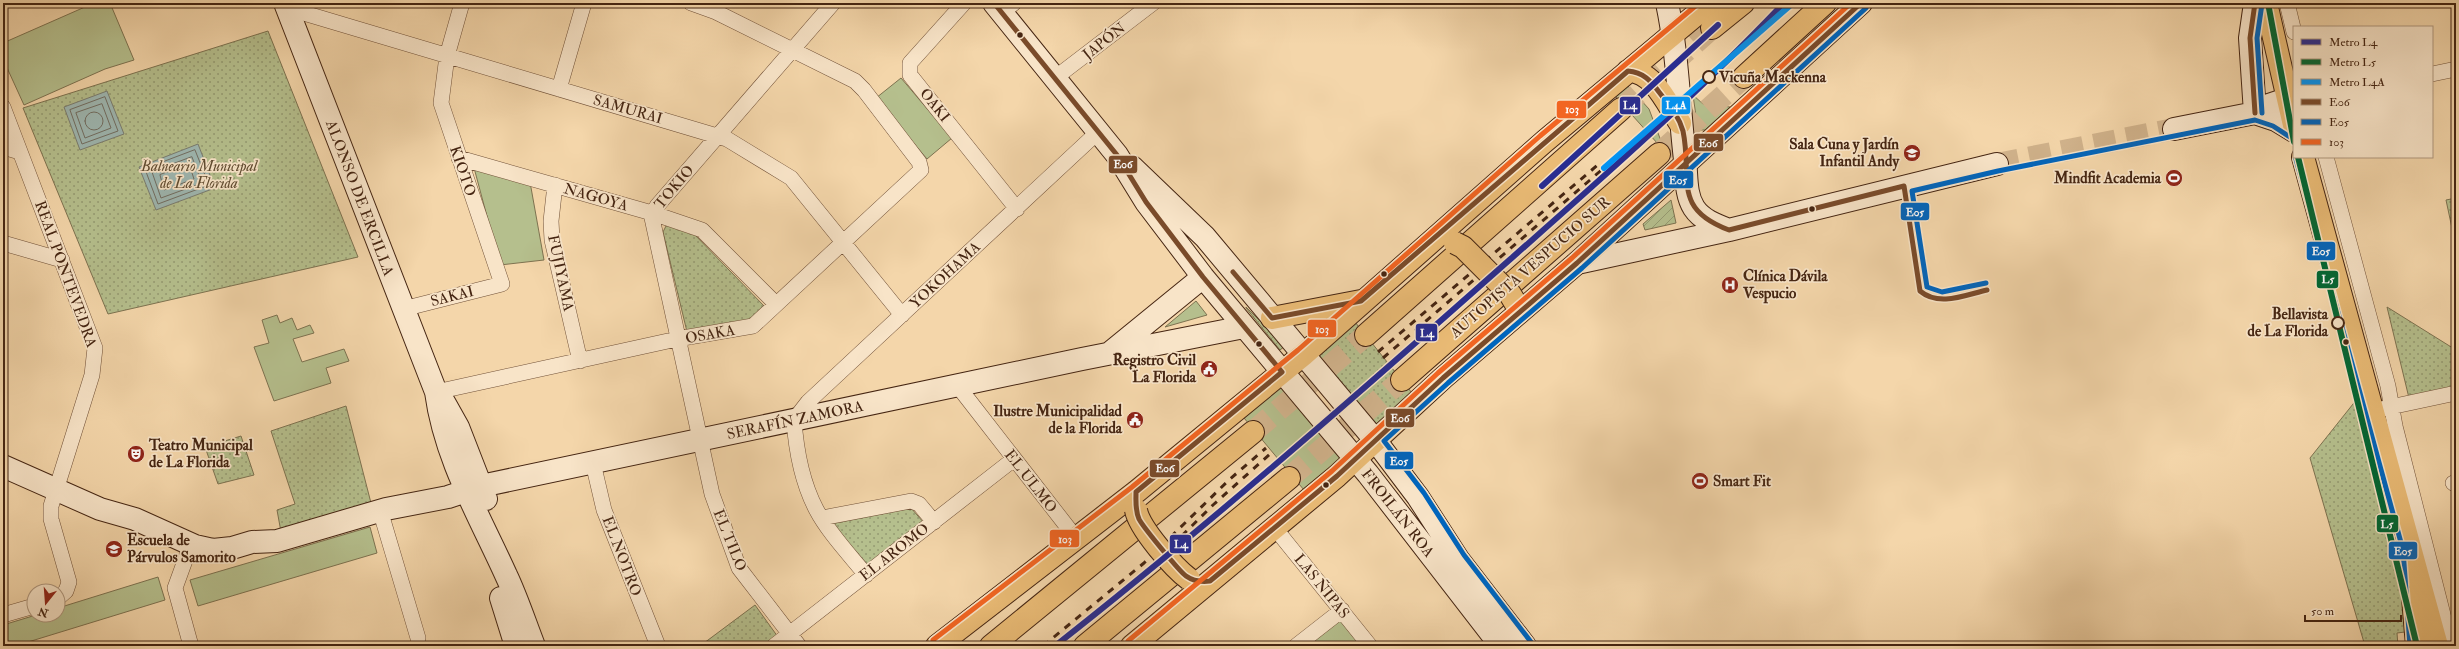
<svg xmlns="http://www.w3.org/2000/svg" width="2459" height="649" viewBox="0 0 2459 649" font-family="'IM FELL Double Pica',serif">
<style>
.grass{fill:#b5bf8d;stroke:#7d7250}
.park{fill:url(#park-dots);stroke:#7d7250}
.garden{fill:url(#garden-furrows);stroke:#7d7250}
.water{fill:#9eb7b1;stroke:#7a7d71}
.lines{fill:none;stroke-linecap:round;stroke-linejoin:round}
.shore{stroke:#726e62;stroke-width:1}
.secondary-tunnel{stroke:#d1b38c;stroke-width:22;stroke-dasharray:22 11;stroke-linecap:butt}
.highway-tunnel{stroke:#d1b38c;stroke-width:22;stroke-dasharray:22 11;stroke-linecap:butt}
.street-casing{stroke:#715138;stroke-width:16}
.secondary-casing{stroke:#452512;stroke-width:24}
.primary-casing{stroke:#452512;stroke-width:24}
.highway-casing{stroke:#452512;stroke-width:24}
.street{stroke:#f8e4c8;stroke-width:15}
.secondary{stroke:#f8e4c8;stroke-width:22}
.primary{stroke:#eabb75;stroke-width:22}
.highway{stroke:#eabb75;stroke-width:22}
.rail{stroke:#452512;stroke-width:3;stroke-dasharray:7 7;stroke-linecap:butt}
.primary-bridge-casing{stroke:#452512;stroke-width:24;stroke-linecap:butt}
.primary-bridge{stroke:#eabb75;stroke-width:22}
.bus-1-casing{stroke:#f8e4c8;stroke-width:8}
.bus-2-casing{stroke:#f8e4c8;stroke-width:8}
.bus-3-casing{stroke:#f8e4c8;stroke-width:8}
.bus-1{stroke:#7a4b2a;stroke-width:5}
.bus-2{stroke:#0065bd;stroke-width:5}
.bus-3{stroke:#f26522;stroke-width:5}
.metro-1-casing{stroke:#f8e4c8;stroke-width:9}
.metro-2-casing{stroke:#f8e4c8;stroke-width:9}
.metro-3-casing{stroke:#f8e4c8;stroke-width:9}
.metro-1{stroke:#292d91;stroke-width:6}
.metro-2{stroke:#063;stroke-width:6}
.metro-3{stroke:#0393f3;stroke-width:6}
.bus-dot{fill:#452512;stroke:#f8e4c8;stroke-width:1.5}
.stop-dot{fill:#f8e4c8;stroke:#452512;stroke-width:2}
.labels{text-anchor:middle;stroke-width:3.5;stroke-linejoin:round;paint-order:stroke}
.street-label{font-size:15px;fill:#452512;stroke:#f8e4c8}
.stop-label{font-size:15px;font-weight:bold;fill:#452512;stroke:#f8e4c8;text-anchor:start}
.poi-label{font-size:15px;font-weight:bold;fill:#452512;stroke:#f8e4c8;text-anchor:end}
.park-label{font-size:15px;font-style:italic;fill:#614c31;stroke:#f8e4c8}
.line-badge{stroke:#f8e4c8;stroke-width:1.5}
.badge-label{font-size:11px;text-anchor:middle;font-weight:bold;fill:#fff}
</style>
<defs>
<pattern id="park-dots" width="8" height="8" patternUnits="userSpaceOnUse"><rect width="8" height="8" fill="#b5bf8d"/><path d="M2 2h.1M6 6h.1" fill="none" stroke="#959b72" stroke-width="1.8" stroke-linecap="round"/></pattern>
<pattern id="garden-furrows" width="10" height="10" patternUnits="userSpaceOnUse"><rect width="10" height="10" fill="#b5bf8d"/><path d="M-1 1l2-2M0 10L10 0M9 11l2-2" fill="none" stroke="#959b72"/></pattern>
</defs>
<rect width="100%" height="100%" fill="#f4d6aa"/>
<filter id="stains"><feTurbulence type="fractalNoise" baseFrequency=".005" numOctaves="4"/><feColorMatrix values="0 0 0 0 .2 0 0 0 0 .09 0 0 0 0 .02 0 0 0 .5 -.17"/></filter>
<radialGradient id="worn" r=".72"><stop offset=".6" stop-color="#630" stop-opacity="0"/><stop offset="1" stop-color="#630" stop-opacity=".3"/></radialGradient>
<path class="grass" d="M94,3H110L134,60L105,69L24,105L3,59V43Z
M901,78L952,138L927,159L876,98Z
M1628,86L1649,109L1661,141L1658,144L1615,96Z
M1693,95L1703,104L1730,107L1705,130H1698Z
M473,164L530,182L544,260L500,265Z
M1196,301L1207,315L1165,327Z
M277,315L280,323L292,318L297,330L310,325L314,333L293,339L302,362L344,349L349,361L326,368L331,383L274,401L254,347L269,343L262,320Z
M1282,386L1342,459L1304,490L1244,418Z
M370,527L377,553L198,606L190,580Z
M158,577L165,600L15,646H3V625L36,615H58V608Z
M1340,619L1363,646H1314L1310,642Z"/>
<path class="park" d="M268,31L358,257L108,314L23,108Z
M2456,198V247L2446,200Z
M668,222L693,233L766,308L751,321L688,336L663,232Z
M2387,307L2456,350V388L2409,398Z
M1355,322L1412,393L1376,424L1318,355Z
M2357,399L2401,584L2405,632L2397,633L2398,646H2365L2310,458Z
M346,406L371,503L281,532L277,510L295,504L271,431Z
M241,436L254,475L218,484L205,447Z
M911,508L924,523L865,568L830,524Z
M755,605L778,637L766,646H700Z"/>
<path class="garden" d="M1671,200L1676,223L1645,230L1643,224Z
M1246,307L1285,346L1280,350L1246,308Z"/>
<path class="water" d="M107,91L124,134L80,150L64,107Z
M198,144L215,188L156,210L139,167Z"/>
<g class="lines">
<path class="shore" d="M105,97L118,131L82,144L70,110Z
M102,104L111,128L85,138L76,113Z
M85 121a9 9 0 1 1 18 0a9 9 0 1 1-18 0Z
M195,150L209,185L158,204L145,169Z
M192,157L202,183L161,198L152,172Z
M189,164L194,179L164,190L160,175Z"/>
<path class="secondary-tunnel" d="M1997,164L2174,129"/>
<path class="highway-tunnel" d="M1621,109L1712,28
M1659,154L1744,77
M1253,432L1366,335
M1289,478L1402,380"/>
<defs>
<path id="street" d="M964,3L910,63V75L1017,209
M2287,3L2294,32
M287,8L727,139L791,178L902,315
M1002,12L1014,3
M2432,74L2456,69
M1055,78L1153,3
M559,89L584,3
M3,107L95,348L92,375L51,506V519L69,582L66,591L58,598
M3,147L20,152
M2326,157L2388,386L2395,426L2451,646
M459,158L652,213L702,230L775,303
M555,185L551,221L552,240L580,361
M3,243L62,260
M403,309L502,284L441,103L447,56L462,3
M957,385L1076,538
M436,392L677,339L753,326L921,170L919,162L864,90L855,81L716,12L691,3
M2381,409L2456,393
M593,463L604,510L658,646
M2453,483L2456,482
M380,510L418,638
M822,518L911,501L919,504L934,522
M1274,527L1370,646
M866,575C849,554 828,532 816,509C802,482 796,449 794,420L808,402L1098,132
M3,615L34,606
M191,646L175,588L191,544
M774,646L1014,459
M799,646L739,568L712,494L652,218L657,206L833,3
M1296,646L1342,610"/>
<path id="secondary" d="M285,3L436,392C445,459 479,515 506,575C517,598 525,623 534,646
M994,3L1117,155L1146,202L1203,277L1368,474L1501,646
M1667,3C1678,55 1679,108 1685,160C1687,176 1685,194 1694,208C1702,220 1716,225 1729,230
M2255,113L2250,38L2255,3
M2255,113L2276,120L2294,131
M2174,129L2255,113L2269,105L2287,99
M1132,167L1205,237L1375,440L1418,497L1458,559L1525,646
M1577,263L1729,230L1997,164
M1111,352L1203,277
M444,402L458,427L486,499
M3,466L100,509L135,519L195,546L213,550L232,548L252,542L277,541L386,509L448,497L481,486L1082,359L1244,327
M501,598L516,646"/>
<path id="primary" d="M2266,3L2294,125
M1628,71C1654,71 1667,104 1680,123
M2303,157L2437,646
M1272,318L1361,301
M2413,598L2417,646
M937,646L1136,492L1303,355L1545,141L1710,3
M1132,646L1337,476L1443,378L1577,263L1861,3"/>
<path id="highway" d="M1712,28L1743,3
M1744,77L1825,3
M1366,335L1621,109
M1402,380L1659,154
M991,646L1253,432
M1085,646L1289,478"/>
</defs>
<use href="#street" class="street-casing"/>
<use href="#secondary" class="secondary-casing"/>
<use href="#primary" class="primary-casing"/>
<use href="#highway" class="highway-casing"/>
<use href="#street" class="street"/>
<use href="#secondary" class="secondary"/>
<use href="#primary" class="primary"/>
<use href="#highway" class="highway"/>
<path class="rail" d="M1378,352L1600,163
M1383,358L1604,168
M1132,585L1213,505L1270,454
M1043,646L1144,563L1230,479L1266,448"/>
<defs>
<path id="primary-bridge" d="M1455,243L1463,247L1510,294L1516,304
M1136,510C1139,528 1174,568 1189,579"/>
</defs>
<use href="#primary-bridge" class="primary-bridge-casing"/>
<use href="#primary-bridge" class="primary-bridge"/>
<defs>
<path id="bus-1" d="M994,3L1117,155L1146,202L1203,277L1282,372L1136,492C1136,502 1135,510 1139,519C1143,527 1180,572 1186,576C1193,581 1202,582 1210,581L1337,476L1443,378L1577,263L1861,3
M2255,3L2250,38L2255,113
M1233,272L1272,318L1361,301L1628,71C1643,72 1651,81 1659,92C1669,105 1679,116 1683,131C1693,179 1671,208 1729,230L1904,186L1920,291C1939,307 1965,295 1987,290"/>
<path id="bus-2" d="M2262,4L2257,38L2262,113
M2296,159L2403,550L2410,646
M1986,283L1942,292L1927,287L1912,191L1998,171L2255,120L2273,126L2290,137
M1531,642L1464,555L1424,493L1384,441L1448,383L1582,268L1866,8"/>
<path id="bus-3" d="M933,640L1132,487L1298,350L1540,136L1699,3
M1128,641L1332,471L1438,373L1572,258L1851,3"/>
</defs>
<use href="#bus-1" class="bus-1-casing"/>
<use href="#bus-2" class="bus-2-casing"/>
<use href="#bus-3" class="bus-3-casing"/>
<use href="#bus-1" class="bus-1"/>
<use href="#bus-2" class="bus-2"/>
<use href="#bus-3" class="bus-3"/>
<defs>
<path id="metro-1" d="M1542,186L1718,25
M1055,646C1201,531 1341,409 1480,286C1584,194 1688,104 1784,3"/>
<path id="metro-2" d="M2268,3L2294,142
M2298,157L2417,646"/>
<path id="metro-3" d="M1604,168L1793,3"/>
</defs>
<use href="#metro-1" class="metro-1-casing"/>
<use href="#metro-2" class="metro-2-casing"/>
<use href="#metro-3" class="metro-3-casing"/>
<use href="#metro-1" class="metro-1"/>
<use href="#metro-2" class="metro-2"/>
<use href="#metro-3" class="metro-3"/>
</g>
<defs>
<symbol id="school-disc" viewBox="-11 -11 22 22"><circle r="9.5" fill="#8f2418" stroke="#f8e4c8"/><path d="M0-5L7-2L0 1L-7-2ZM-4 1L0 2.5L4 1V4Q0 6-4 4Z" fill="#fff"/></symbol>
<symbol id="stadium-disc" viewBox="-11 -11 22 22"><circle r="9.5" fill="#8f2418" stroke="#f8e4c8"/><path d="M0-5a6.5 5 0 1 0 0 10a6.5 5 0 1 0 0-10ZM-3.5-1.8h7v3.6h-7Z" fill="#fff"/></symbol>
<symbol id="hospital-disc" viewBox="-11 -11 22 22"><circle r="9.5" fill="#8f2418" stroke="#f8e4c8"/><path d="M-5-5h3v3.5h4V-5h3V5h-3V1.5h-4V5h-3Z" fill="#fff"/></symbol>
<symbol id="civic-disc" viewBox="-11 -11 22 22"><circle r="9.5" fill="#8f2418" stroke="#f8e4c8"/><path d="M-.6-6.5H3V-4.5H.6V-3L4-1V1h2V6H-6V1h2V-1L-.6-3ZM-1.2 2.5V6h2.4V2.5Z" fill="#fff"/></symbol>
<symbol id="theatre-disc" viewBox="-11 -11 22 22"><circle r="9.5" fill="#8f2418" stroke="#f8e4c8"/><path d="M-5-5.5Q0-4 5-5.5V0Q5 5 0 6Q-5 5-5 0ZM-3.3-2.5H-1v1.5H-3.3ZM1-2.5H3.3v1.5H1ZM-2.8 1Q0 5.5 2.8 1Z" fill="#fff"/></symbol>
</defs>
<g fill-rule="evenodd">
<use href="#school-disc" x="1902" y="143" width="20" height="20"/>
<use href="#stadium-disc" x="2164" y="168" width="20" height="20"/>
<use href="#hospital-disc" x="1720" y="275" width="20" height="20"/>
<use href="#civic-disc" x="1199" y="359" width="20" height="20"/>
<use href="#civic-disc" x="1125" y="410" width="20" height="20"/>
<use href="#theatre-disc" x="126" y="444" width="20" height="20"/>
<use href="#stadium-disc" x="1690" y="471" width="20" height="20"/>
<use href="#school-disc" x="104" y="539" width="20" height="20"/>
</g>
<g class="bus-dot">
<circle cx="1020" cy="35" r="3.5"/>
<circle cx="1812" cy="209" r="3.5"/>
<circle cx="1384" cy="274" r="3.5"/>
<circle cx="2346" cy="342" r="3.5"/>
<circle cx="1259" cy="344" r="3.5"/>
<circle cx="1326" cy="485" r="3.5"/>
</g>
<g class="stop-dot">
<circle cx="1709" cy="77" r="6"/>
<circle cx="2338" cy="323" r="6"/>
</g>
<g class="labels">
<g class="street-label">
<text transform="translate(1104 41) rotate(-38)" y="5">JAPÓN</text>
<text transform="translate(935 105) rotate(51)" y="5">OAKI</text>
<text transform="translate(628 109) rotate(16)" y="5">SAMURAI</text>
<text transform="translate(463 171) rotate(71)" y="5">KIOTO</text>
<text transform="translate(674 187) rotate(-50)" y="5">TOKIO</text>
<text transform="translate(596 197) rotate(16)" y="5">NAGOYA</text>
<text transform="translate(360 198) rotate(69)" y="5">ALONSO DE ERCILLA</text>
<text transform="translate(1530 267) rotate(-41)" y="5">AUTOPISTA VESPUCIO SUR</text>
<text transform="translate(561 273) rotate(78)" y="5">FUJIYAMA</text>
<text transform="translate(66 274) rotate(70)" y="5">REAL PONTEVEDRA</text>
<text transform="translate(945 275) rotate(-43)" y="5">YOKOHAMA</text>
<text transform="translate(452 296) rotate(-14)" y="5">SAKAI</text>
<text transform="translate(710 334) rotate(-10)" y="5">OSAKA</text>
<text transform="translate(795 420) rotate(-12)" y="5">SERAFÍN ZAMORA</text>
<text transform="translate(1031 481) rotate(52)" y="5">EL ULMO</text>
<text transform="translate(1398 513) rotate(52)" y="5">FROILÁN ROA</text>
<text transform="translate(730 540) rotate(68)" y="5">EL TILO</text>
<text transform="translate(894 552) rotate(-38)" y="5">EL AROMO</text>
<text transform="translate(622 556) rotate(69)" y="5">EL NOTRO</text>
<text transform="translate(1322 586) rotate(51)" y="5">LAS ÑIPAS</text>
</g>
<g class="stop-label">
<text x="1719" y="82">Vicuña Mackenna</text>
<text x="2328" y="319" text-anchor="end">Bellavista<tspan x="2328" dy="17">de La Florida</tspan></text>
</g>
<g class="poi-label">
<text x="1899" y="149">Sala Cuna y Jardín<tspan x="1899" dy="17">Infantil Andy</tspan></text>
<text x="2161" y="183">Mindfit Academia</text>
<text x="1743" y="281" text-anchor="start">Clínica Dávila<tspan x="1743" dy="17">Vespucio</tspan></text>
<text x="1196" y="365">Registro Civil<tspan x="1196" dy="17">La Florida</tspan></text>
<text x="1122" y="416">Ilustre Municipalidad<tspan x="1122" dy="17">de la Florida</tspan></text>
<text x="149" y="450" text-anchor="start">Teatro Municipal<tspan x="149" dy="17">de La Florida</tspan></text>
<text x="1713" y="486" text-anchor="start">Smart Fit</text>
<text x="127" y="545" text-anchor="start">Escuela de<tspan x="127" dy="17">Párvulos Samorito</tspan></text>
</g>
<g class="park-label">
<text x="199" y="171">Balneario Municipal<tspan x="199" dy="17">de La Florida</tspan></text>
</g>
</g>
<g class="line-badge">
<rect x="1661" y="96" width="30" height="19" rx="4" fill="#0393f3"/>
<rect x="1619" y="96" width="22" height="19" rx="4" fill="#292d91"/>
<rect x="1556" y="100" width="31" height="19" rx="4" fill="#f26522"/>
<rect x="1693" y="133" width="31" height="19" rx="4" fill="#7a4b2a"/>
<rect x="1108" y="155" width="30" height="19" rx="4" fill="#7a4b2a"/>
<rect x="1663" y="170" width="31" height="19" rx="4" fill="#0065bd"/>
<rect x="1900" y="202" width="30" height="19" rx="4" fill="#0065bd"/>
<rect x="2306" y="241" width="30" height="20" rx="4" fill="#0065bd"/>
<rect x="2316" y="270" width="23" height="19" rx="4" fill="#063"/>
<rect x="1307" y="319" width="30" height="19" rx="4" fill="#f26522"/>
<rect x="1415" y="323" width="23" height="19" rx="4" fill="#292d91"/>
<rect x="1385" y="408" width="30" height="20" rx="4" fill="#7a4b2a"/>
<rect x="1384" y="451" width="30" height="19" rx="4" fill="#0065bd"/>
<rect x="1149" y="459" width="31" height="19" rx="4" fill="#7a4b2a"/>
<rect x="2376" y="514" width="23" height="19" rx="4" fill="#063"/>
<rect x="1049" y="529" width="31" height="19" rx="4" fill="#f26522"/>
<rect x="1169" y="534" width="23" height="20" rx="4" fill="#292d91"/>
<rect x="2388" y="541" width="30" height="19" rx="4" fill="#0065bd"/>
</g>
<g class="badge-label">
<text x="1676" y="109">L4A</text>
<text x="1630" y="109">L4</text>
<text x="1572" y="113">103</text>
<text x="1708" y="147">E06</text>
<text x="1123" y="168">E06</text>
<text x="1678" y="184">E05</text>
<text x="1915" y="216">E05</text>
<text x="2321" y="255">E05</text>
<text x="2328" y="283">L5</text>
<text x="1322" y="333">103</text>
<text x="1427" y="337">L4</text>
<text x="1400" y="422">E06</text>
<text x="1399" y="465">E05</text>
<text x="1165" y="472">E06</text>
<text x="2387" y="528">L5</text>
<text x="1065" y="543">103</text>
<text x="1181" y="548">L4</text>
<text x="2403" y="555">E05</text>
</g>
<rect width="2459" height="649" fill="none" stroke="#f4d6aa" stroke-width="16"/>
<rect x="4" y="4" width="2451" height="641" fill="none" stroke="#452512" stroke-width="2"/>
<rect x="8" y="8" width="2443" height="633" fill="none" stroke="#452512"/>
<rect x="2293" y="26" width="140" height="132" fill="#f8e4c8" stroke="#b0987f"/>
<rect x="2301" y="39" width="20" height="6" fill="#292d91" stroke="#b0987f"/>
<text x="2329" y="46" font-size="12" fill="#452512">Metro L4</text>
<rect x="2301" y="59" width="20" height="6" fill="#006633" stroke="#b0987f"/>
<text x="2329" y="66" font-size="12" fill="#452512">Metro L5</text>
<rect x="2301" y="79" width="20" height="6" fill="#0393f3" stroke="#b0987f"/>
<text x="2329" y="86" font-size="12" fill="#452512">Metro L4A</text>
<rect x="2301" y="99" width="20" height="6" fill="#7a4b2a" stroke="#b0987f"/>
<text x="2329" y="106" font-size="12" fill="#452512">E06</text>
<rect x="2301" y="119" width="20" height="6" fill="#0065bd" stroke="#b0987f"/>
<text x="2329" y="126" font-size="12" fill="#452512">E05</text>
<rect x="2301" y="139" width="20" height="6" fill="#f26522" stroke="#b0987f"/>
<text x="2329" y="146" font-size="12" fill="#452512">103</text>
<g transform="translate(46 603) rotate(197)"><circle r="19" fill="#f8e4c8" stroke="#b0987f"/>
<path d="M0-3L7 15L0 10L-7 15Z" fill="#8f2418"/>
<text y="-6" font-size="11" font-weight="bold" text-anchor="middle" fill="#452512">N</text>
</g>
<path d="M2305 615v6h96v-6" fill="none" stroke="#452512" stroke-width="2"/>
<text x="2311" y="615" font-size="12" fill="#452512" stroke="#f8e4c8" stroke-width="3" paint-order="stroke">50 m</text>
<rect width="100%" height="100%" filter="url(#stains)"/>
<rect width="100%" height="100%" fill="url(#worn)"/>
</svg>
